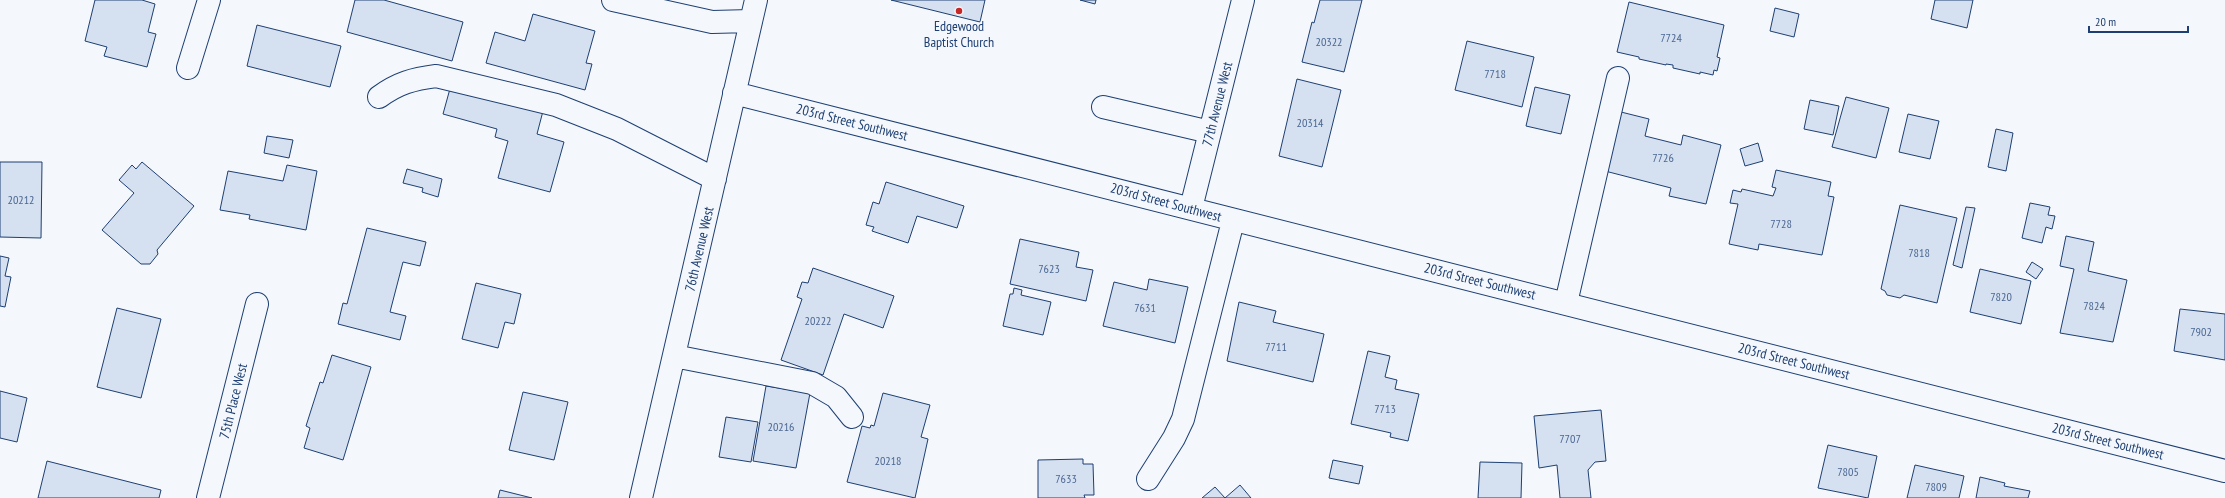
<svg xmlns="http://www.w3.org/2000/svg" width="2225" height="498" viewBox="0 0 2225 498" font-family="'PT Sans Narrow',sans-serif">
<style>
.building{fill:#d5e0f0;stroke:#1d3f73}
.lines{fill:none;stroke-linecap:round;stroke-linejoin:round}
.minor-casing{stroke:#1d3f73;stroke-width:24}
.minor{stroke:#f4f7fb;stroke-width:22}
.poi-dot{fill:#c62828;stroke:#f4f7fb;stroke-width:1.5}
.labels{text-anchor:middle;stroke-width:3;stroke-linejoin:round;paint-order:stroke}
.number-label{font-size:12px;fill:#4b6792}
.poi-label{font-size:14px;fill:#1d3f73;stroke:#f4f7fb}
.street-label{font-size:14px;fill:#1d3f73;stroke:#f4f7fb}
</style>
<rect width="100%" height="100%" fill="#f4f7fb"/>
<path class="building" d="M95,0H142L155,4L148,32L156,34L147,67L104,56L107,47L85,41Z
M355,0H384L463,22L452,61L347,32Z
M891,0H985L980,22Z
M1080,0H1096L1095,4Z
M1320,0H1362L1344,72L1302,62L1312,22L1314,23Z
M1935,0H1973L1967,28L1931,19Z
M1629,2L1724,25L1717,57L1720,58L1717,71L1714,70L1713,75L1700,72V74L1673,68V65L1666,64V65L1639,59V57L1617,52Z
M1775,8L1799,14L1794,37L1770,31Z
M533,14L595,31L586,63L592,64L585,90L486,63L495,32L525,41Z
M257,25L341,46L330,87L247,66Z
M1467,41L1534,57L1522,107L1455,90Z
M1297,79L1341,90L1322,167L1279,156Z
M451,85L543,111L537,134L564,142L550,192L498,178L508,141L495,137L497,129L443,114Z
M1535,87L1570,95L1561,134L1526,126Z
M1846,97L1889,108L1876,158L1832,147Z
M1810,100L1839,106L1833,135L1804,129Z
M1621,112L1649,119L1645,136L1681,145L1683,135L1721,145L1706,204L1669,196L1671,188L1605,171Z
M1908,114L1939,121L1930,159L1899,152Z
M1996,129L2013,133L2006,171L1988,167Z
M267,136L293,140L289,158L264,153Z
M1758,143L1763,161L1745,166L1740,149Z
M0,162H42L41,238L0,237Z
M142,162L194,206L157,250L158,254L150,264H141L102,230L134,193L119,180L132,165L136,169Z
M287,165L317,171L306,230L249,219L250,215L220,210L228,171L283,181Z
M407,169L442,179L438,197L422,192L423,188L403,183Z
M1776,170L1831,182L1828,196L1834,197L1822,255L1759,244L1758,250L1729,244L1738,204L1730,203L1733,190L1741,192L1742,189L1773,196L1776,188L1772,187Z
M886,182L964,206L957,228L917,216L908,243L872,231L874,227L866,225L873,202L879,204Z
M2030,203L2050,207L2048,215L2055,216L2052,229L2046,227L2042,243L2022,238Z
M1900,205L1957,218L1937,303L1904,295L1900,298L1887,295L1885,291L1881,289Z
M1966,207L1975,208L1962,268L1953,265Z
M367,228L426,242L420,266L403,262L390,312L406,316L400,340L338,324L343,303L347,304Z
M2066,236L2094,242L2088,271L2127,280L2113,342L2060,333L2074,269L2060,266Z
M1020,239L1079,252L1076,267L1093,270L1086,301L1010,284Z
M0,256L9,258L5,276L11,277L5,307L0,306Z
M2032,262L2043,269L2036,279L2026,272Z
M813,268L894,296L883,328L844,314L823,375L781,360L802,299L797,297L802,282L808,283Z
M1980,269L2031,281L2021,324L1970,312Z
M1149,279L1188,287L1175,343L1103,326L1114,282L1147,290Z
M476,283L521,294L514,324L505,322L498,348L462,339Z
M1014,288L1022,290L1021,295L1051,302L1043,335L1003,326L1010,294H1013Z
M1239,302L1276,311L1273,322L1324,334L1313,382L1227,361Z
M117,308L161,319L141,398L97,387Z
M2180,309L2225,314V360L2174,351Z
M1368,351L1390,356L1385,377L1397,380L1395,389L1419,394L1408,441L1390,437L1391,433L1351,424Z
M332,355L371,367L343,460L304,448L310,428L306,426L320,382L323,383Z
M766,386L810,393L796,468L753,461Z
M0,391L27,398L17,442L0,438Z
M523,392L568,402L554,460L509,450Z
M883,393L930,405L921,437L928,439L915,498L847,482L862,426L870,428L871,425L874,426Z
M1601,410L1606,461L1595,462L1588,470L1591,498H1560L1557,465L1539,468L1534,416Z
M726,417L758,422L751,462L719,457Z
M1828,445L1877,456L1868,498L1818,488Z
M1083,459V464H1093L1094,495H1084L1085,498H1038V460Z
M1333,460L1363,466L1359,484L1329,478Z
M47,461L161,490L159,498H38Z
M1480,462L1522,463L1521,498H1478Z
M1915,465L1964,476L1959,498H1907Z
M1980,477L2005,483L2004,486L2030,491L2028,498H1976Z
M1240,485L1251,498H1225Z
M1215,487L1225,498H1202Z
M500,490L532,498H498Z"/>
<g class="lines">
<defs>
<path id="minor" d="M613,0L712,22L751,21
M188,68L209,0
M734,93L2225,471
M379,97C398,83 413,79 436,76L556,105L617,129L715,179
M1103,107L1210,132
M1191,208L1243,0
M1566,303L1618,78
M674,356L812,383L836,397L852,417
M1148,479L1174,438L1183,419L1233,221
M208,498L257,304
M641,498L756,0"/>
</defs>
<use href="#minor" class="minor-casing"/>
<use href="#minor" class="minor"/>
</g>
<circle class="poi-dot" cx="959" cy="11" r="4"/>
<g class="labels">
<g class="number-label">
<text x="1671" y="42">7724</text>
<text x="1329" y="46">20322</text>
<text x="1495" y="78">7718</text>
<text x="1310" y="127">20314</text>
<text x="1663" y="162">7726</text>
<text x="21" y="204">20212</text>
<text x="1781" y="228">7728</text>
<text x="1919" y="257">7818</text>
<text x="1049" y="273">7623</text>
<text x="2001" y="301">7820</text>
<text x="2094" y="310">7824</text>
<text x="1145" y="312">7631</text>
<text x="818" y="325">20222</text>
<text x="2201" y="336">7902</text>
<text x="1276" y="351">7711</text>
<text x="1385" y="413">7713</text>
<text x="781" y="431">20216</text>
<text x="1570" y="443">7707</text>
<text x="888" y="465">20218</text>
<text x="1848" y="476">7805</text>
<text x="1066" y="483">7633</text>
<text x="1936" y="491">7809</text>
</g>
<g class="poi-label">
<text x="959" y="31">Edgewood<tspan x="959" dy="16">Baptist Church</tspan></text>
</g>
<g class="street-label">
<text transform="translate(1217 104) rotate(-76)" y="5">77th Avenue West</text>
<text transform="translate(852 122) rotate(14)" y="5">203rd Street Southwest</text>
<text transform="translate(1166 202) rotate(15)" y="5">203rd Street Southwest</text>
<text transform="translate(699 249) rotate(-77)" y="5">76th Avenue West</text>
<text transform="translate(1480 281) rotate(14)" y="5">203rd Street Southwest</text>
<text transform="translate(1794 361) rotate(14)" y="5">203rd Street Southwest</text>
<text transform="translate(233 401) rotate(-76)" y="5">75th Place West</text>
<text transform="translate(2108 441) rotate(14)" y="5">203rd Street Southwest</text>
</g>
</g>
<path d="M2089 26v6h99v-6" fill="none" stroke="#1d3f73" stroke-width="2"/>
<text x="2095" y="26" font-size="12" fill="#1d3f73" stroke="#f4f7fb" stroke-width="3" paint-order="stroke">20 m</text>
</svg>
